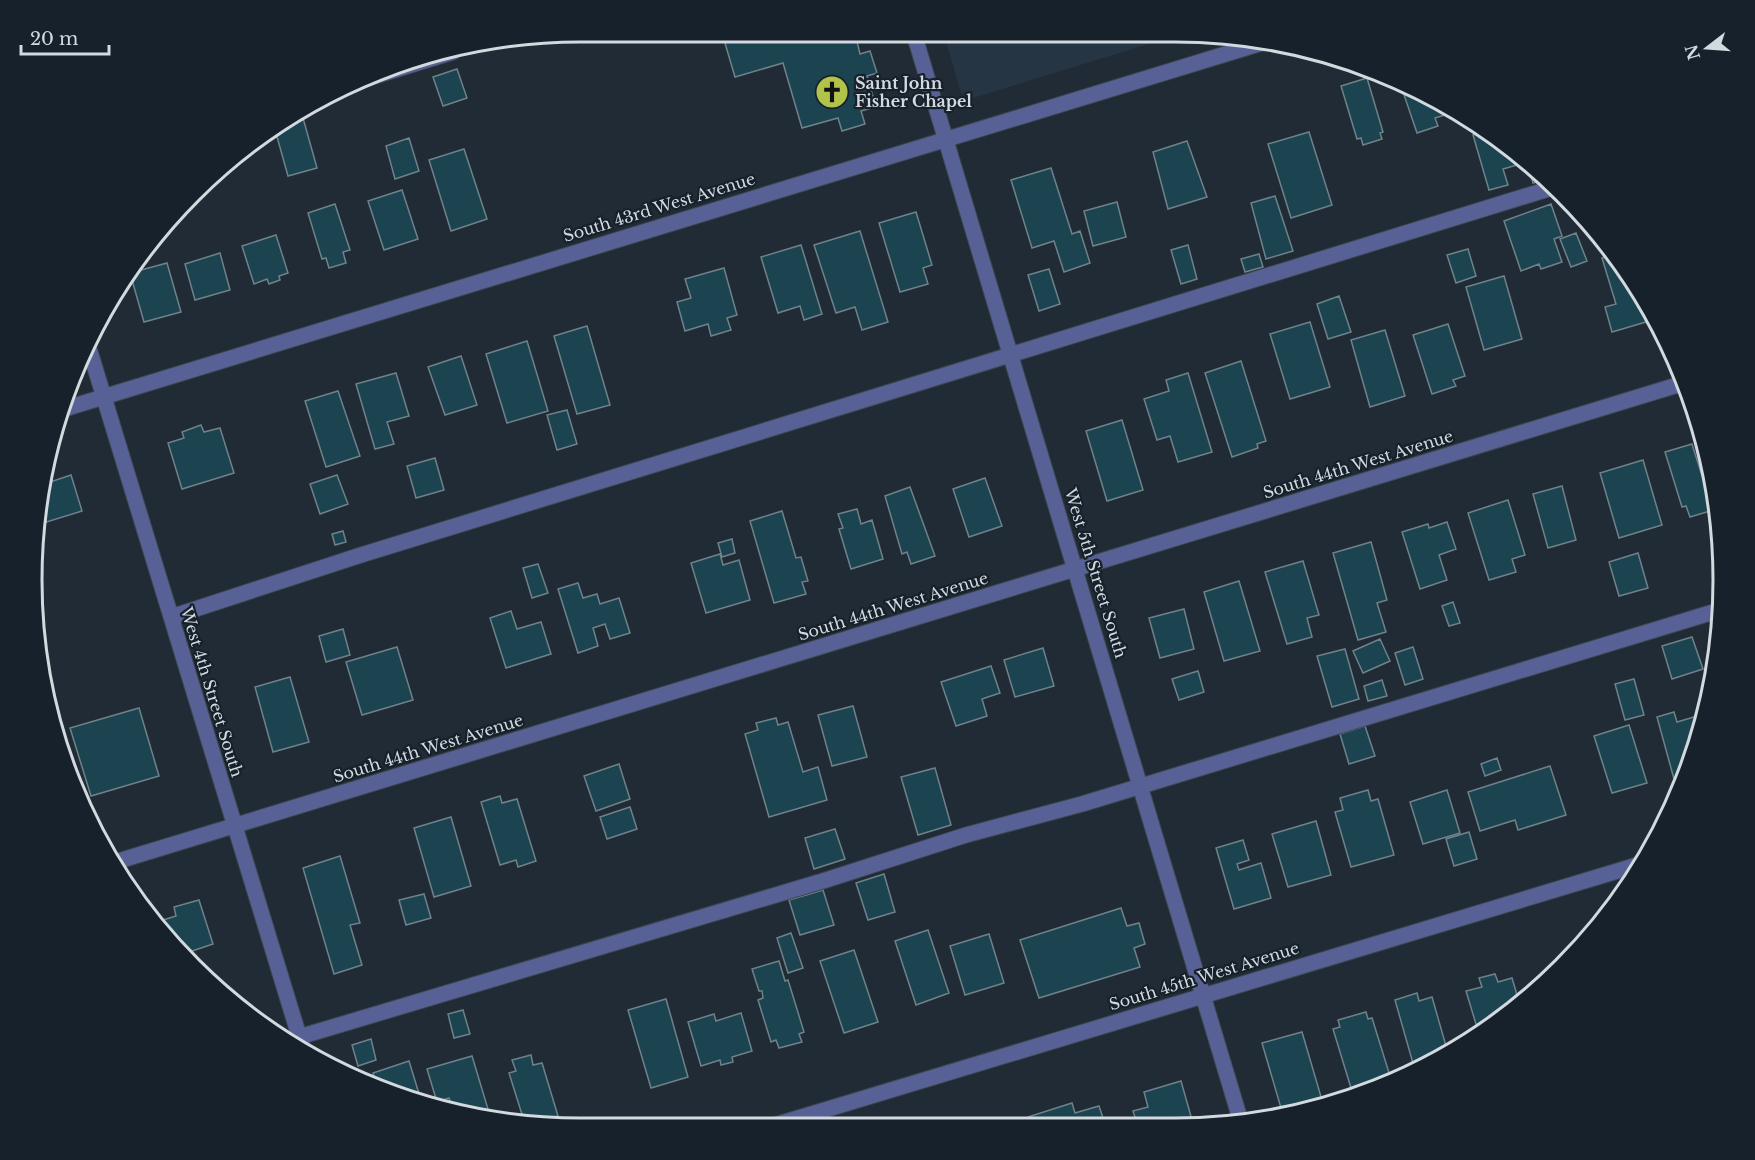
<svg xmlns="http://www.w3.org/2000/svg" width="1755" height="1160" viewBox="0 0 1755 1160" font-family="'Libre Baskerville',serif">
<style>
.built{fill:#263544}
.building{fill:#1b4350;stroke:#708289;stroke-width:1.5}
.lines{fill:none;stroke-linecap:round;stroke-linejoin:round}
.minor-casing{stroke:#3d4750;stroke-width:17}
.minor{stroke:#586195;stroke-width:15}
.labels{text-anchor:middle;stroke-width:4.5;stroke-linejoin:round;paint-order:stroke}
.poi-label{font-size:16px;font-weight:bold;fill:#d2d9df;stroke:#17212b;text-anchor:start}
.street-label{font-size:16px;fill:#d2d9df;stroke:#17212b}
.rim{fill:none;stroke:#d2d9df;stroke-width:3}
</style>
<rect width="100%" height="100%" fill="#212b35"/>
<path class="built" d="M944,34L1175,36L970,99L961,93Z"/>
<path class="building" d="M722,33H855L860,54L870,51L877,73L867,76L876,107L861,111L865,124L842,131L838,118L802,128L783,63L735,77Z
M457,69L467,98L443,106L433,77Z
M1367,78L1383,132L1380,133L1382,139L1363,145L1361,138L1357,139L1341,86Z
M1400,83L1417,88L1451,113L1435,118L1438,126L1417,133Z
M303,118L317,168L288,176L274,126Z
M1309,132L1332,205L1291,218L1268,144Z
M1483,132L1514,152L1517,165L1503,169L1508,185L1489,190L1473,135Z
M409,138L419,171L395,179L386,146Z
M1187,141L1207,197L1168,209L1153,152Z
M464,149L487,219L451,231L429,160Z
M1527,161L1537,168L1547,179L1533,183Z
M1051,168L1072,234L1080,231L1090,263L1064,272L1054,241L1032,248L1011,180Z
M402,190L418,239L384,250L368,201Z
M1275,196L1293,251L1266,259L1251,203Z
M1117,202L1126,237L1093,246L1084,211Z
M335,204L350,250L343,252L346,263L329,268L326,258L322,259L308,213Z
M1551,204L1562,236L1554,239L1562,262L1541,269L1539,264L1521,271L1504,221Z
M916,212L932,265L923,268L928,284L900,292L879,223Z
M860,231L888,322L862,330L855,307L836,313L814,245Z
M1576,233L1587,261L1571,267L1560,239Z
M276,235L288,273L279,276L280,280L269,284L267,279L254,284L242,246Z
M801,245L822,314L804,320L800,306L778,313L761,257Z
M1188,245L1197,279L1181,284L1171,250Z
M1468,249L1476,276L1456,283L1447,255Z
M220,253L230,290L195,300L185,264Z
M1259,254L1263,267L1245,272L1241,259Z
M1615,254L1656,319L1612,332L1605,307L1616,304L1602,258Z
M167,263L181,312L144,322L130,273Z
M724,268L737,315L727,318L731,330L711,336L708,324L685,331L677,302L691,298L685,279Z
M1049,269L1060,304L1039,311L1028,275Z
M1504,276L1522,339L1484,350L1466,287Z
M1339,296L1351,332L1328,339L1317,304Z
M1310,322L1330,387L1290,399L1270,334Z
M1448,324L1465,376L1453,380L1456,386L1432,394L1413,335Z
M587,326L610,405L577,414L554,336Z
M1385,330L1405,396L1370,407L1351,340Z
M527,341L548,411L507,423L486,354Z
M461,356L477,405L445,415L428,367Z
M1241,361L1266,441L1257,444L1258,448L1232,457L1205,373Z
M396,373L409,416L387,422L394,444L375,449L356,384Z
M1188,373L1212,452L1178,462L1170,436L1157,440L1144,399L1169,391L1166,380Z
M338,391L360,456L326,467L305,401Z
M567,410L577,444L557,450L547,415Z
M1122,420L1143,490L1107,501L1086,431Z
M201,425L204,432L220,428L234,473L182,489L168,443L184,438L182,432Z
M1692,444L1709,498L1707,499L1710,511L1690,517L1686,506L1682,507L1665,452Z
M435,458L444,490L416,498L407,466Z
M1643,460L1662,525L1619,538L1600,473Z
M71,475L82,511L37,525L47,483Z
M337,475L348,504L320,514L310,484Z
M985,478L1002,526L969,537L953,489Z
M1562,486L1576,540L1548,548L1533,494Z
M910,487L935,556L911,564L907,552L902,554L885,496Z
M1508,500L1525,555L1512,559L1516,572L1489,580L1468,513Z
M857,509L861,524L872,520L883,559L851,569L839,529L843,528L838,514Z
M782,511L796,558L801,557L808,581L802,582L806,594L774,603L750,521Z
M1447,522L1456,549L1439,555L1447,580L1420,589L1402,532L1428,524L1429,528Z
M343,531L346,542L335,545L332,534Z
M732,539L735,553L722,557L718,543Z
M1371,542L1387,600L1377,603L1386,632L1358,640L1333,553Z
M1638,553L1648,588L1619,596L1609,562Z
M720,554L723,565L739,560L750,600L706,613L691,563Z
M1303,561L1319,615L1307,618L1312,637L1287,644L1265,572Z
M538,564L548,593L532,598L523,568Z
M1239,581L1260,651L1224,661L1204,592Z
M578,583L583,598L597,594L600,604L619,598L630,633L610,639L605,624L593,628L598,646L578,653L558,589Z
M1453,602L1460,623L1449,626L1442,606Z
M1184,609L1194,649L1160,658L1149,618Z
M511,611L517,629L541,622L551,654L506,668L490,618Z
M343,629L350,655L326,662L319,636Z
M1692,637L1703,669L1672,679L1662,646Z
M1380,639L1390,661L1363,673L1353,651Z
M397,647L413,700L362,715L346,662Z
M1413,647L1423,679L1405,685L1395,653Z
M1043,648L1054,686L1015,697L1004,660Z
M1345,649L1359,699L1332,707L1317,656Z
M991,666L1000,693L982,699L987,716L956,726L941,682Z
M1198,671L1204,692L1179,700L1172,679Z
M290,677L309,742L273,752L255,687Z
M1634,679L1644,715L1625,720L1615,684Z
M1382,680L1387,696L1368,701L1364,686Z
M853,706L867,757L832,766L818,715Z
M139,708L159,776L91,796L70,728Z
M1674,712L1677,722L1704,714L1694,757L1686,776L1674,779L1657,717Z
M776,718L778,725L788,722L803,772L818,767L827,800L769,817L745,734L758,730L756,723Z
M1629,725L1647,783L1612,793L1594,736Z
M1365,726L1375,756L1349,764L1340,734Z
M1497,758L1501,770L1485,776L1481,764Z
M619,764L630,799L596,811L584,776Z
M1550,766L1566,815L1518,830L1515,820L1480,831L1468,792Z
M935,768L951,825L918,835L901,777Z
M1368,790L1371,801L1378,799L1394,855L1351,867L1335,812L1343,810L1340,798Z
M1447,790L1460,833L1423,844L1410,802Z
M500,796L502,803L517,799L536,861L518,867L516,860L500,865L481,802Z
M630,807L637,829L607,839L600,817Z
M451,817L471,886L434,897L414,828Z
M1316,821L1331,875L1288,887L1272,834Z
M835,829L845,859L814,869L805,838Z
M1469,832L1477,859L1454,866L1446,839Z
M1243,840L1249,860L1237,864L1239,870L1261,863L1271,898L1234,909L1216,848Z
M340,856L360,923L350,925L362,965L334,974L303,868Z
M884,874L895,912L868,920L856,883Z
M823,890L834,925L800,935L789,900Z
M424,894L431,918L406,925L399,900Z
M199,900L213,944L186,953L160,921L176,916L174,907Z
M1121,908L1127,926L1139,923L1145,944L1134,948L1140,967L1039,998L1020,940Z
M928,930L949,993L916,1005L895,941Z
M791,933L803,968L788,973L777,938Z
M989,934L1004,983L965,995L950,946Z
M854,950L878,1022L844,1033L820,961Z
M779,961L785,981L788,980L804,1032L799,1034L802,1042L779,1048L776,1040L771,1042L758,1000L763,998L762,991H759L752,969Z
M1495,974L1498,982L1512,978L1520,1005L1479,1034L1466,991L1482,987L1479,978Z
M1417,993L1419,1001L1432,997L1448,1053L1418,1072L1416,1066L1414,1067L1395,1000Z
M666,999L688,1077L651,1088L628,1010Z
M463,1010L470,1034L454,1038L448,1014Z
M1366,1012L1368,1019L1372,1018L1390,1076L1351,1088L1333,1029L1340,1027L1338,1020Z
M741,1013L752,1051L732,1057L733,1062L721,1065L720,1060L701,1066L688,1022L714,1014L716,1021Z
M1302,1032L1324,1107L1283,1115L1262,1043Z
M371,1039L376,1060L358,1066L352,1045Z
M531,1055L533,1065L542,1063L558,1116L525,1124L509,1073L516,1071L512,1060Z
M472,1056L491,1119L452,1107L449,1098L437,1102L427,1069Z
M409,1061L420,1097L376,1084L373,1073Z
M1181,1081L1194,1127H1138L1133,1111L1148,1107L1144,1092Z
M1072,1103L1075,1113L1099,1106L1106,1127L1030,1126L1028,1117Z"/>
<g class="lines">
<defs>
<path id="minor" d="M914,34L1241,1122
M369,78L453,52
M88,345L303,1049
M64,409L1265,42
M171,617L361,555L1555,187
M112,863L1684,383
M299,1037L826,880L966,835L1082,804L1720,610
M775,1125L1644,863"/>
</defs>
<use href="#minor" class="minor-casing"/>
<use href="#minor" class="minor"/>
</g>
<defs>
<symbol id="church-disc" viewBox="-11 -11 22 22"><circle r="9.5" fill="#b2c34b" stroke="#17212b"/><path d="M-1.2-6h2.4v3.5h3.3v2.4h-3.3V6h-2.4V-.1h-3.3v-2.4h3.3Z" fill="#111"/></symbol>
</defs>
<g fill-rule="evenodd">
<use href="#church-disc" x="813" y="73" width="38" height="38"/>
</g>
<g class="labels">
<g class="poi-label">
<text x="855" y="89">Saint John<tspan x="855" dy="18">Fisher Chapel</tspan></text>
</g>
<g class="street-label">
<text transform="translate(659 207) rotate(-17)" y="6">South 43rd West Avenue</text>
<text transform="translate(1358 464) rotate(-17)" y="6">South 44th West Avenue</text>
<text transform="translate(1096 573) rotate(73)" y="6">West 5th Street South</text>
<text transform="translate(893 606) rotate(-17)" y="6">South 44th West Avenue</text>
<text transform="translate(212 692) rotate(73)" y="6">West 4th Street South</text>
<text transform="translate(428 748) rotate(-17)" y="6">South 44th West Avenue</text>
<text transform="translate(1204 976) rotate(-17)" y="6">South 45th West Avenue</text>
</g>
</g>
<path d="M0 0H1755V1160H0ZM580 42H1175A538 538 0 0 1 1713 580V580A538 538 0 0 1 1175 1118H580A538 538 0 0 1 42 580V580A538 538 0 0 1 580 42Z" fill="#17212b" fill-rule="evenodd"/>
<path class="rim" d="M580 42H1175A538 538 0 0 1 1713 580V580A538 538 0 0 1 1175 1118H580A538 538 0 0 1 42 580V580A538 538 0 0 1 580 42Z"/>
<g transform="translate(1707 48) rotate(253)" stroke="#17212b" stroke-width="4.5" paint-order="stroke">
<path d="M0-4.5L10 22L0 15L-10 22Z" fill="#d2d9df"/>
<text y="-9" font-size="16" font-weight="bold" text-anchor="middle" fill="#d2d9df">N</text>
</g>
<path d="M21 45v9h88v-9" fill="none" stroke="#d2d9df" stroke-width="3"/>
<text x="30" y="45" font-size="18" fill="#d2d9df" stroke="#17212b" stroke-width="4.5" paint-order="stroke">20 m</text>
</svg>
